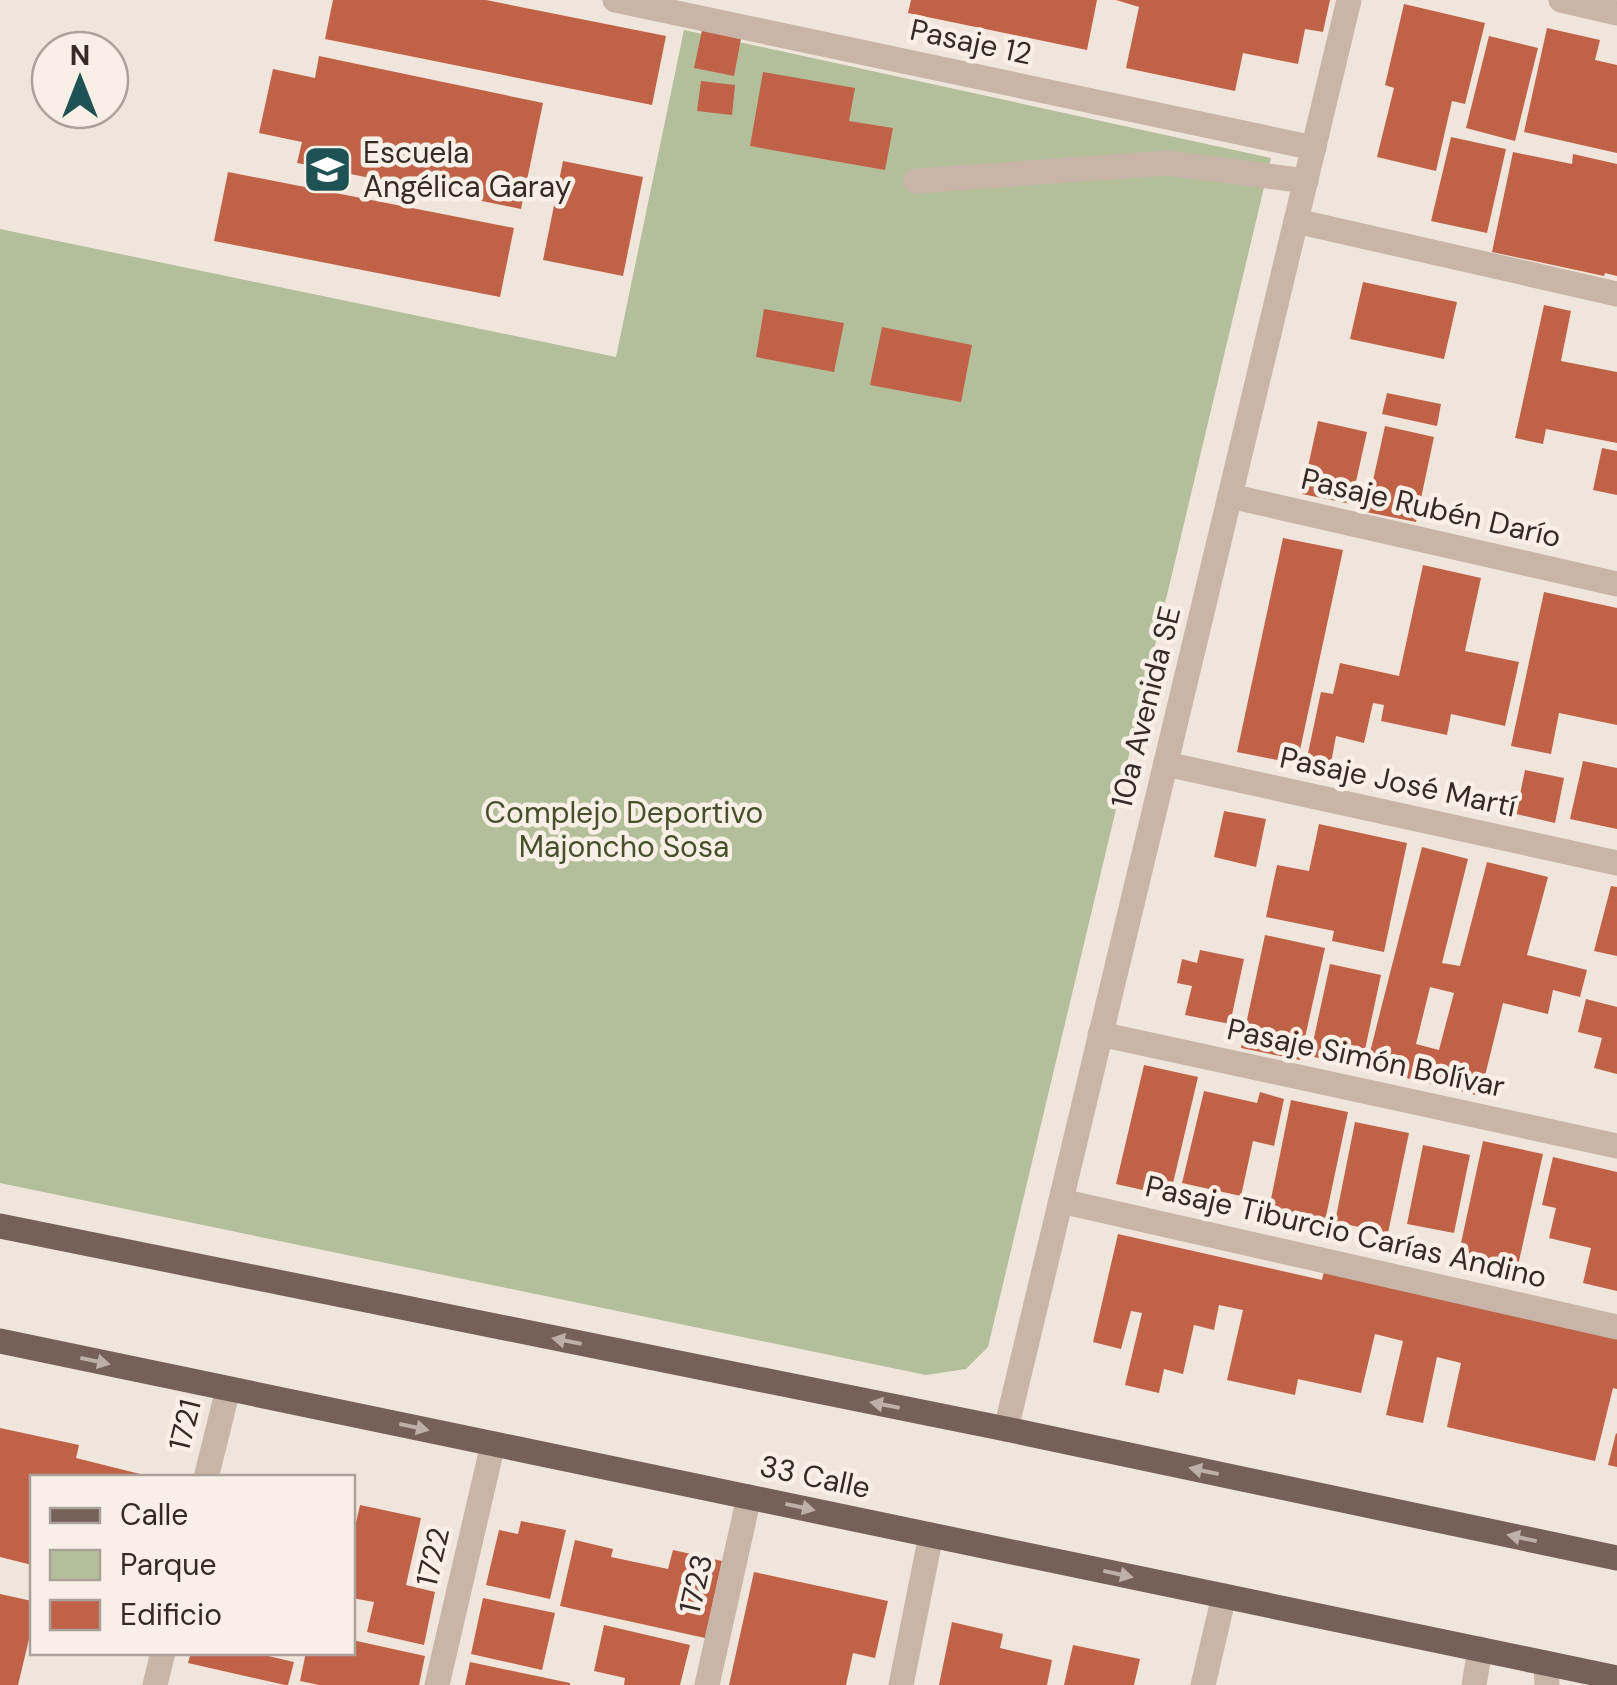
<svg xmlns="http://www.w3.org/2000/svg" width="1617" height="1685" viewBox="0 0 1617 1685" font-family="'DM Sans',sans-serif">
<style>
.green{fill:#b3be9b}
.building{fill:#c06248;fill-rule:evenodd}
.lines{fill:none;stroke-linecap:round;stroke-linejoin:round}
.lane{stroke:#c8b5a7;stroke-width:25}
.street{stroke:#c8b5a7;stroke-width:25}
.primary{stroke:#766159;stroke-width:25}
.oneway{fill:#beafa7}
.labels{text-anchor:middle;stroke-width:9;stroke-linejoin:round;paint-order:stroke}
.street-label{font-size:30px;fill:#342b27;stroke:#f8efe6}
.poi-label{font-size:30px;fill:#342b27;stroke:#f8efe6;text-anchor:start}
.park-label{font-size:30px;fill:#45512c;stroke:#f8efe6}
</style>
<rect width="100%" height="100%" fill="#f0e5da"/>
<path class="green" d="M684,30L1271,158L988,1347L966,1369L926,1375L0,1183V229L616,357Z"/>
<path class="building" d="M333,0H486L666,36L652,105L325,39Z
M911,0H1097L1087,50L908,13Z
M1116,0H1330L1323,32L1305,29L1298,64L1243,53L1235,91L1126,68L1139,7Z
M1404,4L1485,23L1465,104L1452,101L1436,171L1377,157L1394,88L1385,85Z
M704,21L743,28L734,76L694,68Z
M1547,28L1600,40L1595,60L1617,65V153L1524,132Z
M1489,36L1538,48L1515,141L1466,128Z
M319,56L543,103L521,209L297,163L302,142L259,133L273,69L315,78Z
M763,72L855,88L849,121L893,128L885,170L750,146Z
M701,81L735,85L732,115L697,111Z
M1451,137L1506,149L1487,233L1431,221Z
M1513,152L1572,164L1573,154L1617,164V276L1605,273L1604,276L1492,252Z
M563,161L643,177L623,276L543,260Z
M228,172L514,228L500,297L214,241Z
M1363,282L1457,302L1444,359L1350,339Z
M1544,305L1571,311L1561,361L1617,372V443L1546,429L1543,444L1515,438Z
M764,309L844,323L834,372L756,357Z
M882,327L972,345L961,402L870,385Z
M1387,393L1441,404L1437,426L1382,414Z
M1318,421L1367,432L1351,504L1302,494Z
M1385,426L1434,437L1416,522L1366,512Z
M1602,448L1617,451V495L1593,490Z
M1283,538L1343,550L1297,764L1237,752Z
M1423,565L1481,578L1465,651L1519,662L1505,726L1451,714L1447,735L1381,721L1384,705L1373,703L1364,743L1336,736L1331,763L1307,758L1321,692L1333,694L1340,663L1399,676Z
M1544,592L1617,608V725L1559,713L1551,754L1511,746Z
M1583,761L1617,768V829L1570,819Z
M1525,770L1564,778L1555,823L1516,814Z
M1224,811L1266,819L1256,867L1214,857Z
M1319,824L1407,843L1384,952L1332,941L1334,931L1266,917L1277,865L1309,871Z
M1422,847L1468,859L1442,963L1460,966L1487,862L1548,877L1527,955L1587,970L1580,997L1553,990L1548,1014L1503,1003L1480,1096L1366,1068ZM1430,987L1454,993L1439,1050L1416,1044Z
M1611,886L1617,887V956L1594,951Z
M1265,935L1325,948L1300,1060L1241,1048Z
M1200,950L1244,959L1230,1024L1185,1015L1192,986L1177,983L1182,959L1197,963Z
M1330,964L1381,975L1361,1068L1310,1056Z
M1586,999L1617,1007V1074L1594,1068L1602,1038L1578,1032Z
M1144,1065L1198,1077L1170,1196L1116,1184Z
M1204,1091L1257,1103L1260,1092L1284,1099L1274,1146L1253,1141L1241,1196L1182,1183Z
M1291,1100L1348,1112L1325,1221L1269,1209Z
M1355,1122L1409,1133L1388,1233L1335,1222Z
M1483,1141L1543,1154L1517,1270L1458,1257Z
M1423,1145L1470,1155L1454,1233L1407,1224Z
M1553,1157L1617,1172V1291L1583,1283L1591,1248L1549,1238L1556,1208L1542,1205Z
M1118,1234L1322,1280L1324,1271L1617,1339V1389L1613,1388L1595,1461L1447,1427L1461,1363L1437,1357L1423,1423L1386,1415L1403,1341L1375,1334L1361,1393L1298,1379L1295,1395L1227,1380L1243,1310L1219,1305L1214,1330L1194,1325L1183,1374L1164,1369L1159,1393L1125,1385L1142,1313L1131,1311L1121,1349L1093,1342Z
M0,1428L79,1445L76,1458L156,1478H32V1565L0,1557Z
M1616,1433L1617,1434V1467L1608,1465Z
M360,1505L421,1518L406,1585L435,1592L424,1645L367,1632L374,1602L352,1598V1540Z
M521,1521L566,1530L550,1599L486,1585L499,1530L518,1534Z
M575,1540L613,1549L611,1557L668,1569L673,1550L722,1561L705,1638L560,1606Z
M754,1572L888,1601L875,1658L853,1653L846,1685H729Z
M0,1594L32,1601V1636L30,1635L18,1685H0Z
M483,1598L555,1613L542,1670L471,1654Z
M952,1622L1003,1634L1000,1648L1052,1660L1047,1685H939Z
M604,1625L690,1645L680,1685H624L625,1678L594,1671Z
M352,1640L425,1656L419,1685H319L300,1681L306,1652H352Z
M1073,1645L1140,1659L1134,1685H1064Z
M191,1652H265L264,1655L294,1662L288,1685H285L188,1663Z
M470,1662L570,1683V1685H465Z"/>
<g class="lines">
<path class="lane" d="M615,0L1314,148
M1561,0L1617,13
M916,181L1167,163L1306,181
M1296,221L1617,294
M1230,496L1617,584
M1166,764L1617,863
M1100,1034L1617,1146
M1061,1201L1617,1327
M1203,1685L1224,1596"/>
<path class="street" d="M1006,1429L1349,0
M206,1478L228,1389
M1546,1663L1547,1685
M155,1685L163,1652
M437,1685L493,1444
M707,1685L749,1497
M901,1685L931,1535
M1474,1685L1480,1649"/>
<path class="primary" d="M0,1226L1006,1429L1617,1558
M0,1341L1617,1678"/>
</g>
<defs><path id="oneway-solid" d="M-6-.8H1V-3.2L6.5 0L1 3.2V.8H-6Z" transform="scale(2.5)"/></defs>
<g class="oneway">
<use href="#oneway-solid" transform="translate(567 1341) rotate(-169)"/>
<use href="#oneway-solid" transform="translate(95 1361) rotate(12)"/>
<use href="#oneway-solid" transform="translate(885 1405) rotate(-169)"/>
<use href="#oneway-solid" transform="translate(414 1427) rotate(12)"/>
<use href="#oneway-solid" transform="translate(1204 1471) rotate(-168)"/>
<use href="#oneway-solid" transform="translate(800 1507) rotate(12)"/>
<use href="#oneway-solid" transform="translate(1522 1538) rotate(-168)"/>
<use href="#oneway-solid" transform="translate(1118 1574) rotate(12)"/>
</g>
<defs>
<symbol id="school-square" viewBox="-11 -11 22 22"><rect x="-9" y="-9" width="18" height="18" rx="4" fill="#1e5254" stroke="#f8efe6"/><path d="M0-5L7-2L0 1L-7-2ZM-4 1L0 2.5L4 1V4Q0 6-4 4Z" fill="#fff"/></symbol>
</defs>
<g fill-rule="evenodd">
<use href="#school-square" x="300" y="142" width="55" height="55"/>
</g>
<g class="labels">
<g class="street-label">
<text transform="translate(971 42) rotate(12)" y="10">Pasaje 12</text>
<text transform="translate(1431 508) rotate(13)" y="10">Pasaje Rubén Darío</text>
<text transform="translate(1146 707) rotate(-76)" y="10">10a Avenida SE</text>
<text transform="translate(1398 782) rotate(12)" y="10">Pasaje José Martí</text>
<text transform="translate(1366 1058) rotate(12)" y="10">Pasaje Simón Bolívar</text>
<text transform="translate(1346 1232) rotate(13)" y="10">Pasaje Tiburcio Carías Andino</text>
<text transform="translate(185 1425) rotate(-76)" y="10">1721</text>
<text transform="translate(815 1477) rotate(12)" y="10">33 Calle</text>
<text transform="translate(433 1557) rotate(-77)" y="10">1722</text>
<text transform="translate(696 1584) rotate(-77)" y="10">1723</text>
</g>
<g class="poi-label">
<text x="363" y="163">Escuela<tspan x="363" dy="34">Angélica Garay</tspan></text>
</g>
<g class="park-label">
<text x="624" y="823">Complejo Deportivo<tspan x="624" dy="34">Majoncho Sosa</tspan></text>
</g>
</g>
<rect x="30" y="1475" width="325" height="180" fill="#f8efe6" stroke="#aaa19a" stroke-width="2.5"/>
<rect x="50" y="1508" width="50" height="15" fill="#766159" stroke="#aaa19a" stroke-width="2.5"/>
<text x="120" y="1525" font-size="30" fill="#342b27">Calle</text>
<rect x="50" y="1550" width="50" height="30" fill="#b3be9b" stroke="#aaa19a" stroke-width="2.5"/>
<text x="120" y="1575" font-size="30" fill="#342b27">Parque</text>
<rect x="50" y="1600" width="50" height="30" fill="#c06248" stroke="#aaa19a" stroke-width="2.5"/>
<text x="120" y="1625" font-size="30" fill="#342b27">Edificio</text>
<g transform="translate(80 80)"><circle r="48" fill="#f8efe6" stroke="#aaa19a" stroke-width="2.5"/>
<path d="M0-8L18 38L0 25L-18 38Z" fill="#1e5254"/>
<text y="-15" font-size="28" font-weight="bold" text-anchor="middle" fill="#342b27">N</text>
</g>
</svg>
